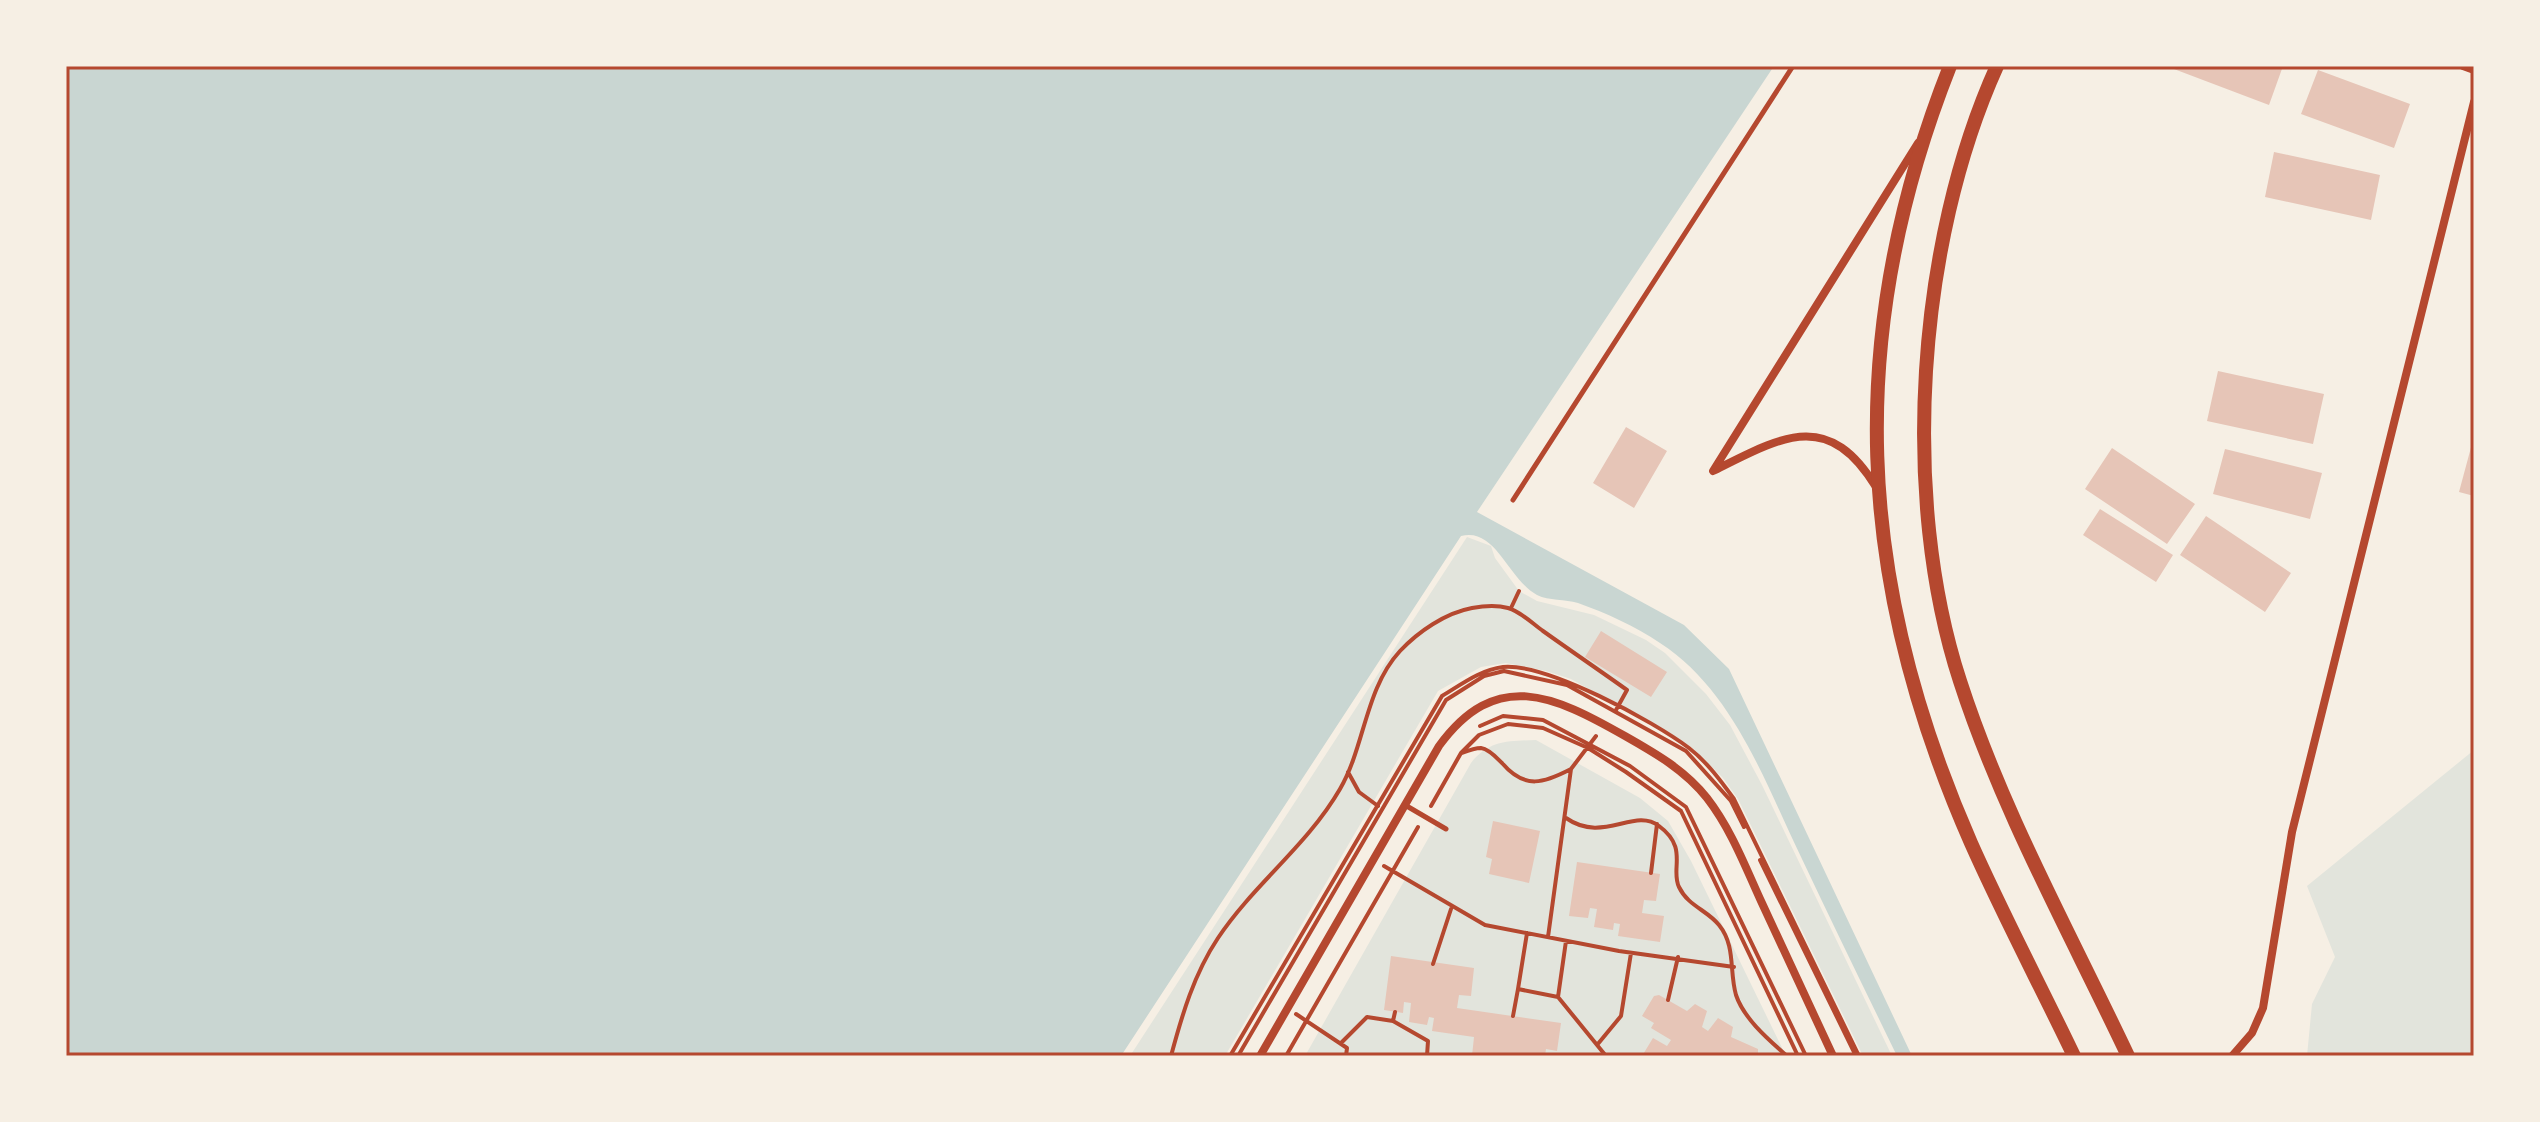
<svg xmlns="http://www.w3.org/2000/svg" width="2540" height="1122" viewBox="0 0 2540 1122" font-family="'Roboto Condensed',sans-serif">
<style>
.green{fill:#e2e4dc}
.water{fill:#c9d6d2}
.building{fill:#e6c5b7}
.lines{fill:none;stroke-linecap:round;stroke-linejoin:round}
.path{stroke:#b5482f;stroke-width:4}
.service{stroke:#b5482f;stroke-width:5}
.minor{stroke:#b5482f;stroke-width:8}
.primary{stroke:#b5482f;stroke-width:14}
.neatline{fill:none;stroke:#b5482f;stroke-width:3}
</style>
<rect width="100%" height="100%" fill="#f6efe4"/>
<path class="green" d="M1467,537L1491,546L1495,558L1519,591L1537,601L1594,615L1646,640L1665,653L1706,694L1730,725L1762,785L1892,1056H1863L1738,799L1723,778L1690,746L1571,679L1546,671L1506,663L1481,667L1438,691L1225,1056H1130Z
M1536,740L1640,798L1668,821L1691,861L1786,1056H1305L1471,763C1489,740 1509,741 1536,740Z
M2474,750V1056H2307L2312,1004L2335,957L2307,886Z"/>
<path class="water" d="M66,66H1774L1477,512L1684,625L1729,669L1912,1056H1897C1865,990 1833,925 1802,859C1765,783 1734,691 1660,643C1635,626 1606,613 1578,603C1565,599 1549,601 1537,595C1507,578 1496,527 1461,536L1121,1056H66Z"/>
<path class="building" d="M2166,66H2283L2269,105Z
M2318,70L2410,104L2394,148L2301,114Z
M2274,152L2380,175L2371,220L2265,197Z
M2218,371L2324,394L2313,444L2207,421Z
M1626,427L1667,451L1634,508L1593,483Z
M2473,440H2474V496L2459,492Z
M2112,448L2195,504L2167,544L2085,489Z
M2225,449L2322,473L2310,519L2213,494Z
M2100,509L2173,555L2156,582L2083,535Z
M2206,516L2291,573L2265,612L2180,555Z
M1601,631L1667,672L1651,697L1585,657Z
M1493,821L1540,831L1529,883L1489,874L1492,859L1486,857Z
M1577,862L1660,874L1656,901L1644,900L1642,913L1664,916L1660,942L1618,936L1620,924L1614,923L1613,930L1594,927L1597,909L1590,908L1588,918L1569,916Z
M1391,956L1474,968L1471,996L1459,995L1457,1008L1561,1023L1557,1051L1546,1049L1545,1056H1472L1474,1037L1432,1031L1434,1018L1429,1017L1427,1025L1409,1022L1411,1003L1404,1002L1403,1013L1384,1010Z
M1659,995L1687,1011L1695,1004L1707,1011L1702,1027L1708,1031L1718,1018L1733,1027L1731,1037L1758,1049V1056H1642L1653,1038L1667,1046L1671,1040L1651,1028L1654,1023L1642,1016L1654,996Z"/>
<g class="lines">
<path class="path" d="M1511,608L1519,591
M1480,726L1503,716L1543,720L1630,766L1686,807L1806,1056
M1462,753C1467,751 1476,748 1481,748C1489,749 1497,758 1502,763C1525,790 1544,783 1571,769
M1348,772L1359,792L1378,806
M1431,806L1461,753L1479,735L1508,724L1543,728L1588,748L1626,772L1681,811L1798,1056
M1566,818C1603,844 1634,807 1659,826C1689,848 1670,869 1679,887C1688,906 1707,910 1719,925C1736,946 1729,971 1736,995C1744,1019 1769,1040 1787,1056
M1760,860L1856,1056
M1384,866L1485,925L1619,951L1734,967
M1651,873L1657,824
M1548,937L1571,769L1596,736
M1433,964L1451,909
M1518,989L1527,933
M1558,997L1566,941
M1668,1000L1678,957
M1296,1014L1347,1048L1346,1056
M1513,1016L1518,989L1558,997L1606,1056
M1393,1021L1395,1012
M1341,1043L1367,1017L1393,1021L1428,1041L1427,1056
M1597,1045L1621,1016L1631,953
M1171,1056C1182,1015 1194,974 1218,938C1254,884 1307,846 1340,789C1365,746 1365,689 1400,651C1418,632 1445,613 1472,608C1483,606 1497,605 1508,608C1520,611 1533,624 1543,631C1571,651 1599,670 1627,690L1616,710
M1230,1056L1442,696C1462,684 1480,670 1503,667C1547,663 1653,721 1689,748C1707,762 1721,781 1734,799L1859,1056
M1238,1056L1446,700L1484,676L1504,671L1567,685L1686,751L1731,801L1744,827
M1286,1056L1418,827"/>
<path class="service" d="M1513,500L1793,66
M1405,805L1446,829"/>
<path class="minor" d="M2463,66L2474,70
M1876,487C1828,408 1781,437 1713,471L1918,143
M1260,1056L1439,746C1496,668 1553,695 1625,736C1655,753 1685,770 1707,798C1731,829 1745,866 1761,901C1785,952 1809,1004 1833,1056
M2232,1056L2252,1033L2263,1008L2292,832L2474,102"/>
<path class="primary" d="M1950,66C1844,334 1855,579 1971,843C2003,915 2040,985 2074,1056
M1997,66C1917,243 1900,497 1960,681C2002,811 2070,933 2128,1056"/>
</g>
<rect width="2540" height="1122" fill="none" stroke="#f6efe4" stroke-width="136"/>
<rect x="68" y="68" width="2404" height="986" class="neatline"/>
</svg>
